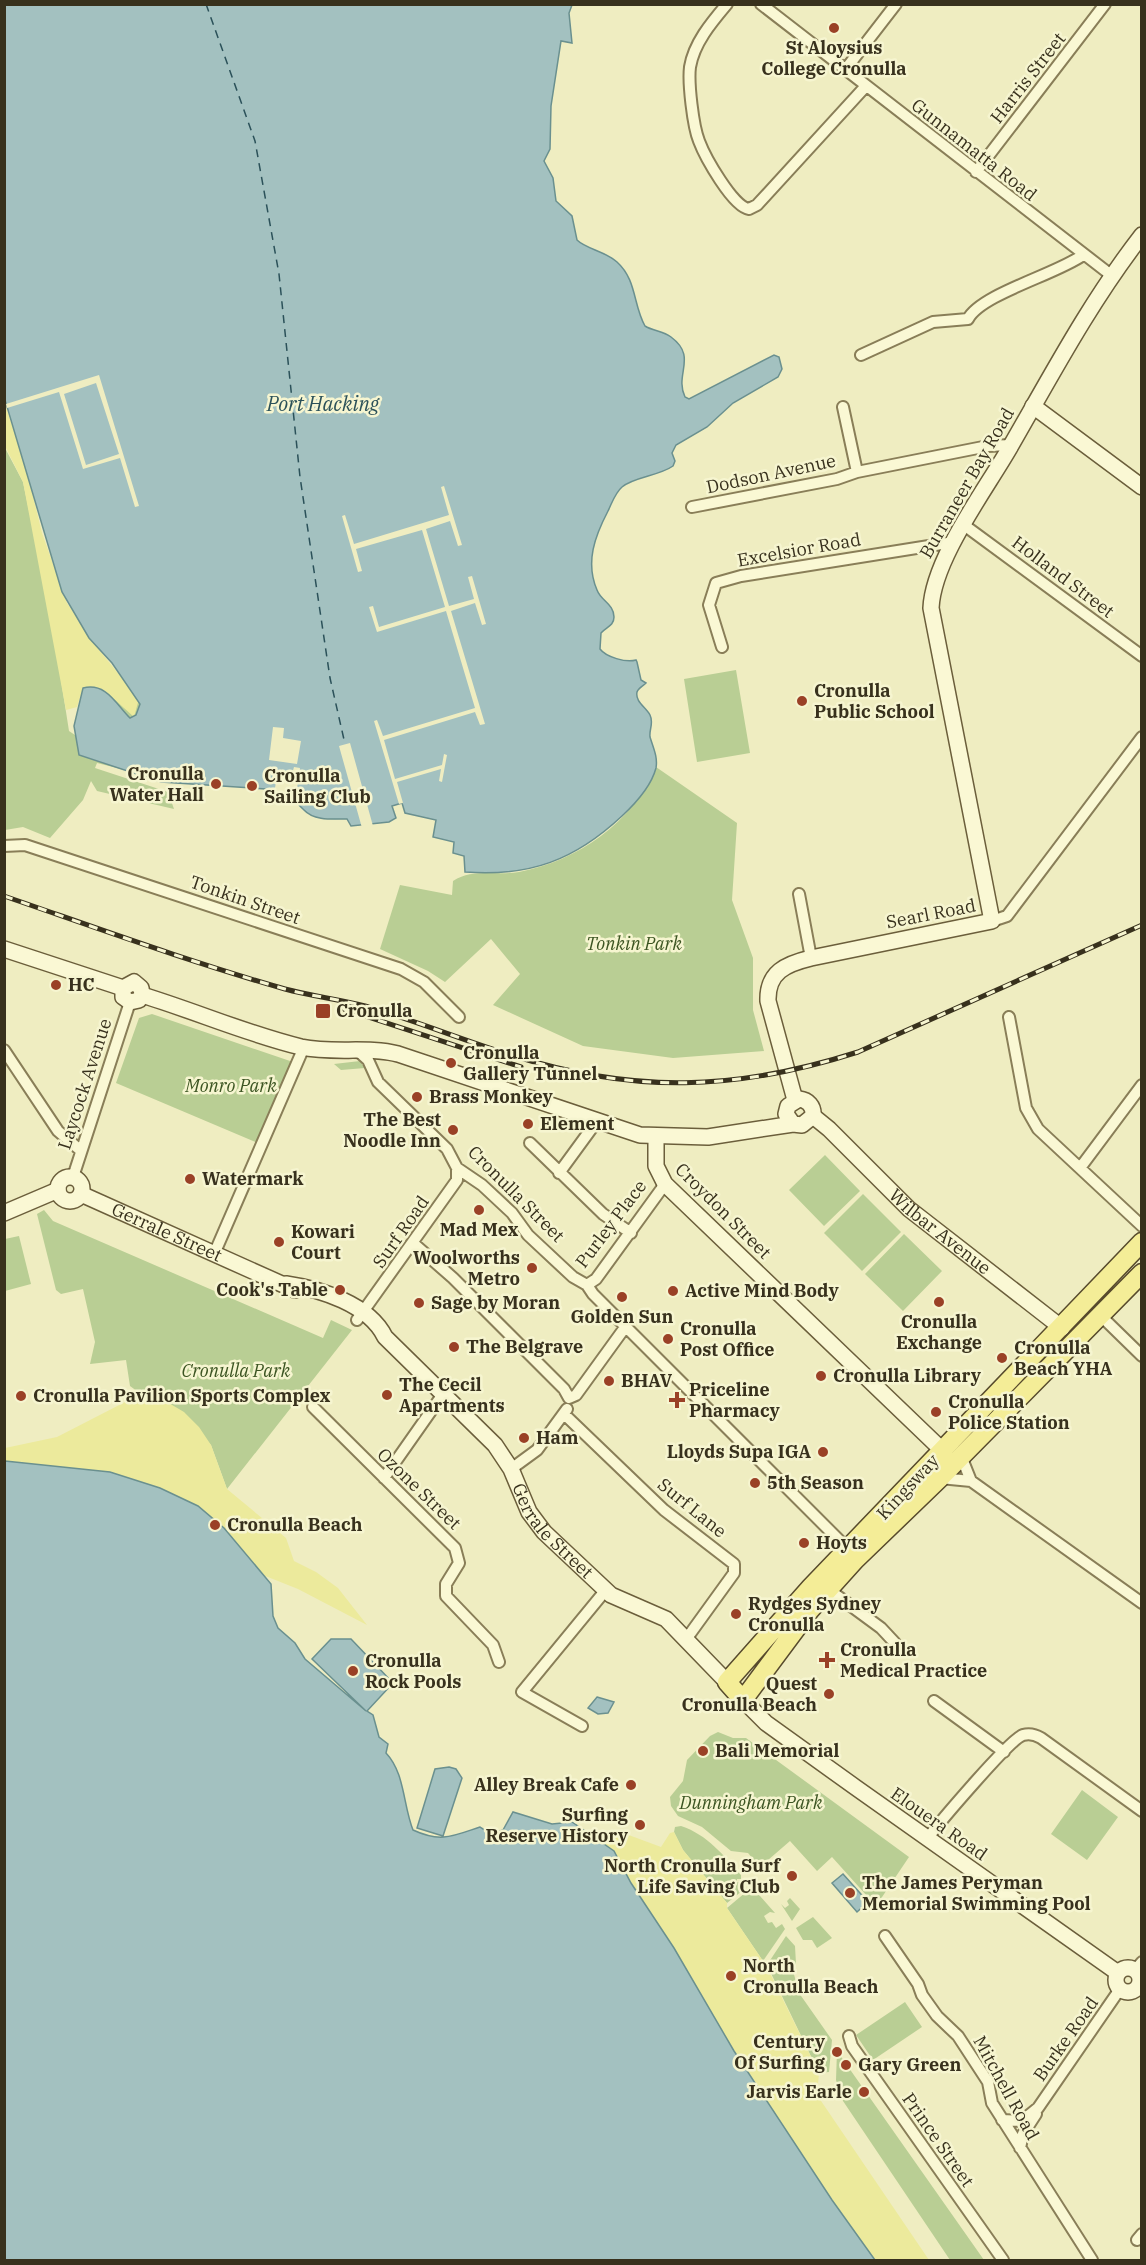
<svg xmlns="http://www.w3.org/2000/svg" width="1146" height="2265" viewBox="0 0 1146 2265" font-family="'IBM Plex Serif',serif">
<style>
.green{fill:#b9ce94}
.sand{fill:#ecea9c}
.water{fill:#a3c1c0;stroke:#6a908f;stroke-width:1.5}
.pier{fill:#efedc1;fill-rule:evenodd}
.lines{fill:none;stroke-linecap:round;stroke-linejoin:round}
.ferry{stroke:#2b5159;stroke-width:1.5;stroke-dasharray:8 6;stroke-linecap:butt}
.street-casing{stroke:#897e58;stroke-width:14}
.secondary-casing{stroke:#6b5e3b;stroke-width:18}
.primary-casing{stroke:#574a2c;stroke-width:21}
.street{stroke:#faf8d4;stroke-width:10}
.secondary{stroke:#faf8d4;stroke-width:15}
.primary{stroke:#f4ed97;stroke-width:18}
.rail-casing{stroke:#38311d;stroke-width:5}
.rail{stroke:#f6f5d0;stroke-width:3;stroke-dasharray:9;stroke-linecap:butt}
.poi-dot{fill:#9a4126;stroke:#f6f5d0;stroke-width:2}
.labels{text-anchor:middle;stroke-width:5;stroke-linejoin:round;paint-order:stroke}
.poi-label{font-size:18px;font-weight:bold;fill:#38311d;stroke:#f6f5d0;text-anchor:start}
.street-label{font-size:18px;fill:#38311d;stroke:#f6f5d0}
.park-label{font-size:18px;font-style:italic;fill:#3c5522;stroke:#f6f5d0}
.water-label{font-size:20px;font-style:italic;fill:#2b5159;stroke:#f6f5d0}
</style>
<rect width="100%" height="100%" fill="#efedc1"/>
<path class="green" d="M4,446L23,482L51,616L69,731L75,735L124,681L141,675L181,784L97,763L95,768L168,792L174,809L97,791L91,781L83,800L50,838L23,827L5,830Z
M736,670L750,753L697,762L684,679Z
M656,767L737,823L732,900L753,958V1010L764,1051L673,1058L583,1046L493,1005L520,974L491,939L445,982L428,971L380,949L400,885L452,895L453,881C474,868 495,876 519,872C578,861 633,822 656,767Z
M152,1014L293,1062L258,1143L116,1083L139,1018Z
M360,1061L365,1068L341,1070L334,1064Z
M825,1155L860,1191L824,1226L789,1190Z
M863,1194L901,1232L862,1271L824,1233Z
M44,1210L53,1221L323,1338L331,1320L352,1330L227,1489L211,1445L167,1402L145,1397L130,1386L126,1360L90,1364L95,1342L83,1289L61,1294L56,1290L37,1214Z
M904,1234L942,1271L903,1311L865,1274Z
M19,1236L31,1284L5,1291V1239Z
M718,1732L733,1738H746L909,1857L876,1906L832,1857L817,1871L790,1841L760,1867L748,1853L731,1851L702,1827L678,1816L671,1806L670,1797L683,1781L687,1760L710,1736Z
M1082,1790L1118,1817L1087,1860L1051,1834Z
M681,1826C708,1835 723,1855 741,1875V1879H737V1882L742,1883V1891L727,1903L683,1850L674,1832L675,1827Z
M752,1887L775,1913L770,1912L764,1916L768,1923L772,1922L776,1928L782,1924L785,1929L763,1961L727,1908Z
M790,1898L800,1909L792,1921L781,1904L785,1908L789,1905L787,1901Z
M813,1917L832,1938L817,1948L812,1940H803L796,1928Z
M786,1936L795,1946L796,1964L792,1967L799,1993L832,2040L829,2072L819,2073L767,1965Z
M905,2002L922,2027L873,2060L856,2035Z
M837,2051L984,2260H950L843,2101L836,2080Z"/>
<path class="sand" d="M4,402L25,463L42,533L67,603L100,651L139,699L134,717L104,690L83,688L77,707L66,710L23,482L5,446Z
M145,1397L167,1402L184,1412L199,1427L211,1445L227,1489L286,1538L294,1561L316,1572L338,1588L367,1625L298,1589L182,1543L5,1489V1448L57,1437L129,1400Z
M584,1831L626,1834L661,1847L670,1833L674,1832L683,1850L727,1903V1908L767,1967L819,2073L817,2095L929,2260H875L832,2200L734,2051L674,1948L631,1883L614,1851Z"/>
<path class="water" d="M4,5H572L569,13L572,43L561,41L551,106L550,149L544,161L553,178L556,201L572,216L577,240C586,249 605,251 617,262C637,280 633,305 645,326C653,331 663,331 671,337C698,357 674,374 685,397L689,399L774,355L779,357L782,369L778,377L733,403L707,427L676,445L672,453L675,461L673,466C659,476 633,477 622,487C615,493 612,503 608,511C595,536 585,562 597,590C601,601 614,604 614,617C614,626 606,627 601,633L600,649C606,657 626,663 636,660L637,662L641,680L646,683C643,686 638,688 637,692C635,702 646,707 650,715C654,723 649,729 650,737C653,747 658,757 656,768C651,787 636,803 622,816C575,860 530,877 465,872L464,856L453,853L454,842L433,837L436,820L405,813L402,803L392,806L396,818L389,822L351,826L347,819C333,819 314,821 304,810C295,802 294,796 282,790L161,782L79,755L74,726L83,688C106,682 116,704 130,718L136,715L140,704L112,663L89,638L62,592L5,400Z
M5,1461L110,1472L160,1488L198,1506L224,1528L271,1584L273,1616L278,1628L295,1643L305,1659L366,1711L312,1659L331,1639H351L393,1683L367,1711L373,1715L379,1737L388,1744L386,1753C405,1773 403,1805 413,1830C441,1843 453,1836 480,1827L491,1834L503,1830L513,1812L552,1824L572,1822L614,1851L631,1883L674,1948L734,2051L832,2200L875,2260H5Z
M597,1697L614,1702L608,1713L598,1714L588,1708Z
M449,1767L456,1769L462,1778L443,1836L417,1828L435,1769Z
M843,1874L868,1902L857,1912L832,1883Z"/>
<path class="pier" d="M99,375L139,506L135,507L120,458L83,469L59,392L7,408L6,404ZM96,383L119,454L86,465L64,394Z
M444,486L462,545L458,546L450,521L426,529L449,606L474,599L468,577L472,576L486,624L482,625L475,603L451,611L485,724L480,725L475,712L384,740L395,779L442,765L444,754L447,755L442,782L439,781L441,769L397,782L403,803L399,804L374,721L377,720L383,736L475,708L446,611L377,632L369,607L373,606L379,627L445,607L422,530L356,549L362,571L358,572L342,516L345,515L354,544L449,515L441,487Z
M273,727L284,728L283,738L301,741L297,764L269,760Z
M350,743L373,826V827L362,828L339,746Z
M294,767L300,768L295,802L289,796L274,793L278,772L292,774Z"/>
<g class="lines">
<path class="ferry" d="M206,4L255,141L279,274L300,477L330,678L345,744"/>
<defs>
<path id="street" d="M727,4C711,23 694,43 690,67C688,83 693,126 699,141C705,157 733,207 749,209L757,205L865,87
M761,4L1111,275
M845,70L896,4
M976,172L1105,4
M861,355L933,322L968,319C981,294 1057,274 1083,255
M843,407L857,472
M692,507L837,479L857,472L988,446L1011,445
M964,525L1142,656
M722,647L709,605L716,583L741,576L954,542
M4,846L25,845L401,969L424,982L459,1017
M799,894L811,958
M992,921L1007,916L1142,737
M1009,1017L1026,1108L1038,1129L1142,1226
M4,1050L58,1131L80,1150
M358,1051L368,1060L378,1082L447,1149L457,1168L482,1185L512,1213L528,1235L573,1277L587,1285
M530,1143L603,1214L631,1233
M1080,1168L1142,1085
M559,1173L597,1121
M73,1177L130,1002
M413,1243L453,1278L564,1389L569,1398
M215,1252L304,1047
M587,1285L593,1294L848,1549
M587,1285L596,1279L665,1184
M1100,1315L1142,1356
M357,1320L457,1180V1168
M569,1398L576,1395L626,1326
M313,1407L455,1548L459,1563L446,1584V1596L493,1645L499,1662
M564,1414L664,1510L734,1564V1573L687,1638
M961,1456L971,1481
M511,1469L537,1450L567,1409
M384,1478L443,1394
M940,1478L971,1481L1142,1603
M828,1589L881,1628L895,1643
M934,1701L1004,1752
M582,1726L522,1692L605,1591
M927,1839C939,1823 1010,1739 1023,1735C1030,1733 1036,1735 1041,1738L1142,1811
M885,1936L918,1984L922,1995L937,2016L958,2036L988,2082L992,2103L1092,2260
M1135,1970L1142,1962
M849,2036L852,2046L1003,2260
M1002,2120L1022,2121L1038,2108L1120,1989
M1020,2148L1023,2134L1036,2114
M1137,2240L1142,2234"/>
<g id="secondary">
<path d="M1033,406L1142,487"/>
<path d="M4,949L123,988"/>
<path d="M123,988V997L130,1002L139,1000L142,995"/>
<path d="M123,988L134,982L141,988L142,995"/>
<path d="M142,995C195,1011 247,1034 301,1047C334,1054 367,1046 398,1054L640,1135L708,1137L793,1124L802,1125L813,1116C814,1106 808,1100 799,1099L788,1106L786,1114L793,1124"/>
<path d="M795,1100L768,1001C767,972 786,964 811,958L992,921L931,608C933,560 984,492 1009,449C1051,376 1090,302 1142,235"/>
<path id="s1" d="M813,1116L829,1129L909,1209L1062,1328"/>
<path d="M656,1137V1166L665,1184L942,1450"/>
<circle cx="70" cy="1189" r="12"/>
<path id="s2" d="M81,1194L295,1290"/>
<path d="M4,1213L58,1190"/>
<path id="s3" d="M286,1284C320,1289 369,1304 385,1337L495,1445L511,1469L529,1512L544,1532L611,1595L666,1619L727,1682"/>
<path d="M743,1700L766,1723L855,1787L1118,1973"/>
<circle cx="1128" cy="1980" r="12"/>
</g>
<path id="primary" d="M1142,1242L811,1587L727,1682L743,1700L810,1610L855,1560L940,1478L1142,1273"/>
</defs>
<use href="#street" class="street-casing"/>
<use href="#secondary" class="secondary-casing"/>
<use href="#primary" class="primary-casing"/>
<use href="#street" class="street"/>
<use href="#secondary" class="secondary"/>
<use href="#primary" class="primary"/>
<defs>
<path id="rail" d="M4,896C97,928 190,962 285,989C311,996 338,999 365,1006C414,1020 462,1040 511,1055C634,1094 736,1091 858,1052L1142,925
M344,1009L521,1067"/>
</defs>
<use href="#rail" class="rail-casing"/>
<use href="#rail" class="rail"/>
</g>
<g class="poi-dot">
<circle cx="834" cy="28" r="6"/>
<circle cx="802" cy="701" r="6"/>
<circle cx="216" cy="784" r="6"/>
<circle cx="252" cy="786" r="6"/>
<circle cx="56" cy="985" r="6"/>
<rect x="315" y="1003" width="16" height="16" rx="3"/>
<circle cx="451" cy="1063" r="6"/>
<circle cx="417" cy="1097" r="6"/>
<circle cx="528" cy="1124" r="6"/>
<circle cx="453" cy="1130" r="6"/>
<circle cx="190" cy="1179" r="6"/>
<circle cx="479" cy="1210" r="6"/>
<circle cx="279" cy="1242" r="6"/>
<circle cx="532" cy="1268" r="6"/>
<circle cx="340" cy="1290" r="6"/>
<circle cx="673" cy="1291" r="6"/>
<circle cx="622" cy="1297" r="6"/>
<circle cx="939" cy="1302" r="6"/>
<circle cx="419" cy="1303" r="6"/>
<circle cx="668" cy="1339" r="6"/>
<circle cx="454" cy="1347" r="6"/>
<circle cx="1002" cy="1358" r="6"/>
<circle cx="821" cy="1376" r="6"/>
<circle cx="609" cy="1381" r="6"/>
<circle cx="387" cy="1395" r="6"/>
<circle cx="21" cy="1396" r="6"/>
<path d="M674 1391h6v6h6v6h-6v6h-6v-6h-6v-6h6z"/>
<circle cx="936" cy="1412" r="6"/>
<circle cx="524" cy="1438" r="6"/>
<circle cx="823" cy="1452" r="6"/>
<circle cx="755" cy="1483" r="6"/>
<circle cx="215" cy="1525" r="6"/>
<circle cx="804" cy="1543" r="6"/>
<circle cx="736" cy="1614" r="6"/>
<path d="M824 1651h6v6h6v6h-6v6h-6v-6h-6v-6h6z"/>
<circle cx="353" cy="1671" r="6"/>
<circle cx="829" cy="1694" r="6"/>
<circle cx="703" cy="1751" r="6"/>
<circle cx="631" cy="1785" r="6"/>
<circle cx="640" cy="1825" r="6"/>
<circle cx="792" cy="1876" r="6"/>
<circle cx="850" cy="1893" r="6"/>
<circle cx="731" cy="1976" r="6"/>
<circle cx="837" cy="2052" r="6"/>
<circle cx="846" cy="2065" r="6"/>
<circle cx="864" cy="2092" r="6"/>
</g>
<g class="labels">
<g class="poi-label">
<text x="834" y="54" text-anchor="middle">St Aloysius<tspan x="834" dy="21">College Cronulla</tspan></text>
<text x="814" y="697">Cronulla<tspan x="814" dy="21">Public School</tspan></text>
<text x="204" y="780" text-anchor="end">Cronulla<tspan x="204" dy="21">Water Hall</tspan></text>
<text x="264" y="782">Cronulla<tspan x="264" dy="21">Sailing Club</tspan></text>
<text x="68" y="991">HC</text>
<text x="336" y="1017">Cronulla</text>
<text x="463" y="1059">Cronulla<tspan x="463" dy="21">Gallery Tunnel</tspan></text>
<text x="429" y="1103">Brass Monkey</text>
<text x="441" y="1126" text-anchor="end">The Best<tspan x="441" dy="21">Noodle Inn</tspan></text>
<text x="540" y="1130">Element</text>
<text x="202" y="1185">Watermark</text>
<text x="479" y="1236" text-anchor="middle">Mad Mex</text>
<text x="291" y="1238">Kowari<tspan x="291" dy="21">Court</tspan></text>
<text x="520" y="1264" text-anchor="end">Woolworths<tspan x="520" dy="21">Metro</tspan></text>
<text x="328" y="1296" text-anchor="end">Cook's Table</text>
<text x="685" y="1297">Active Mind Body</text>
<text x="431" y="1309">Sage by Moran</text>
<text x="622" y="1323" text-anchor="middle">Golden Sun</text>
<text x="939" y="1328" text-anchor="middle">Cronulla<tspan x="939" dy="21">Exchange</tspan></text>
<text x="680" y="1335">Cronulla<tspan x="680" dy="21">Post Office</tspan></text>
<text x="466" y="1353">The Belgrave</text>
<text x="1014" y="1354">Cronulla<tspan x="1014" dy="21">Beach YHA</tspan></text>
<text x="833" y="1382">Cronulla Library</text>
<text x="621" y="1387">BHAV</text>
<text x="399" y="1391">The Cecil<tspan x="399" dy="21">Apartments</tspan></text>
<text x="689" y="1396">Priceline<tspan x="689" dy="21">Pharmacy</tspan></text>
<text x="33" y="1402">Cronulla Pavilion Sports Complex</text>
<text x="948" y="1408">Cronulla<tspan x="948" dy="21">Police Station</tspan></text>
<text x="536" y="1444">Ham</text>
<text x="811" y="1458" text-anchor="end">Lloyds Supa IGA</text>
<text x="767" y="1489">5th Season</text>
<text x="227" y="1531">Cronulla Beach</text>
<text x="816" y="1549">Hoyts</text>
<text x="748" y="1610">Rydges Sydney<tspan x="748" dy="21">Cronulla</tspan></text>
<text x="840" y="1656">Cronulla<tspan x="840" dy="21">Medical Practice</tspan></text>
<text x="365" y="1667">Cronulla<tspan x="365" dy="21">Rock Pools</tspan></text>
<text x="817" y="1690" text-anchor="end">Quest<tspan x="817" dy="21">Cronulla Beach</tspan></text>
<text x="715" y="1757">Bali Memorial</text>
<text x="619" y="1791" text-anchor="end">Alley Break Cafe</text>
<text x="628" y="1821" text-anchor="end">Surfing<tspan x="628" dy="21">Reserve History</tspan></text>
<text x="780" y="1872" text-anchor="end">North Cronulla Surf<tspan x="780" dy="21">Life Saving Club</tspan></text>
<text x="862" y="1889">The James Peryman<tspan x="862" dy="21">Memorial Swimming Pool</tspan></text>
<text x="743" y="1972">North<tspan x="743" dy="21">Cronulla Beach</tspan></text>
<text x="825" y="2048" text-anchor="end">Century<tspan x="825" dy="21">Of Surfing</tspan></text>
<text x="858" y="2071">Gary Green</text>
<text x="852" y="2098" text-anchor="end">Jarvis Earle</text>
</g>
<g class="street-label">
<text transform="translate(1028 78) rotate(-52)" y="6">Harris Street</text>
<text transform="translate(974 150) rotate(38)" y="6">Gunnamatta Road</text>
<text transform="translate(771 474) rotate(-12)" y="6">Dodson Avenue</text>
<text transform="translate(967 483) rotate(-60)" y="6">Burraneer Bay Road</text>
<text transform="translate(799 550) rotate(-10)" y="6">Excelsior Road</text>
<text transform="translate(1063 577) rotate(37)" y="6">Holland Street</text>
<text transform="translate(245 900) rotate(19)" y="6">Tonkin Street</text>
<text transform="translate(931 914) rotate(-11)" y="6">Searl Road</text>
<text transform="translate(85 1084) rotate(-72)" y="6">Laycock Avenue</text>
<text transform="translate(516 1194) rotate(45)" y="6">Cronulla Street</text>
<text transform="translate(723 1211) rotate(45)" y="6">Croydon Street</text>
<text transform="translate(611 1224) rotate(-53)" y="6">Purley Place</text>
<text dy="6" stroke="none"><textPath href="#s2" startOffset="94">Gerrale Street</textPath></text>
<text transform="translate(401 1232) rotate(-55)" y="6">Surf Road</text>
<text dy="6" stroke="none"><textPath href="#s1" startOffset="172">Wilbar Avenue</textPath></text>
<text transform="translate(908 1487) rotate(-47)" y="6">Kingsway</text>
<text transform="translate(419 1489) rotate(44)" y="6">Ozone Street</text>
<text transform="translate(692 1508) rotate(39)" y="6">Surf Lane</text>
<text dy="6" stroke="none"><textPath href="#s3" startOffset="375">Gerrale Street</textPath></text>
<text transform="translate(939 1824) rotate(35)" y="6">Elouera Road</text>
<text transform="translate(1066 2039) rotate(-55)" y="6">Burke Road</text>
<text transform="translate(1006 2088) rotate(61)" y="6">Mitchell Road</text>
<text transform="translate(938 2140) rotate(55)" y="6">Prince Street</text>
</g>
<g class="park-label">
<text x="634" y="950">Tonkin Park</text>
<text x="231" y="1092">Monro Park</text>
<text x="236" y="1377">Cronulla Park</text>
<text x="751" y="1809">Dunningham Park</text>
</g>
<g class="water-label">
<text x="323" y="411">Port Hacking</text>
</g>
</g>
<rect width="1146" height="2265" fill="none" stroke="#38311d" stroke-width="12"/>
</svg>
